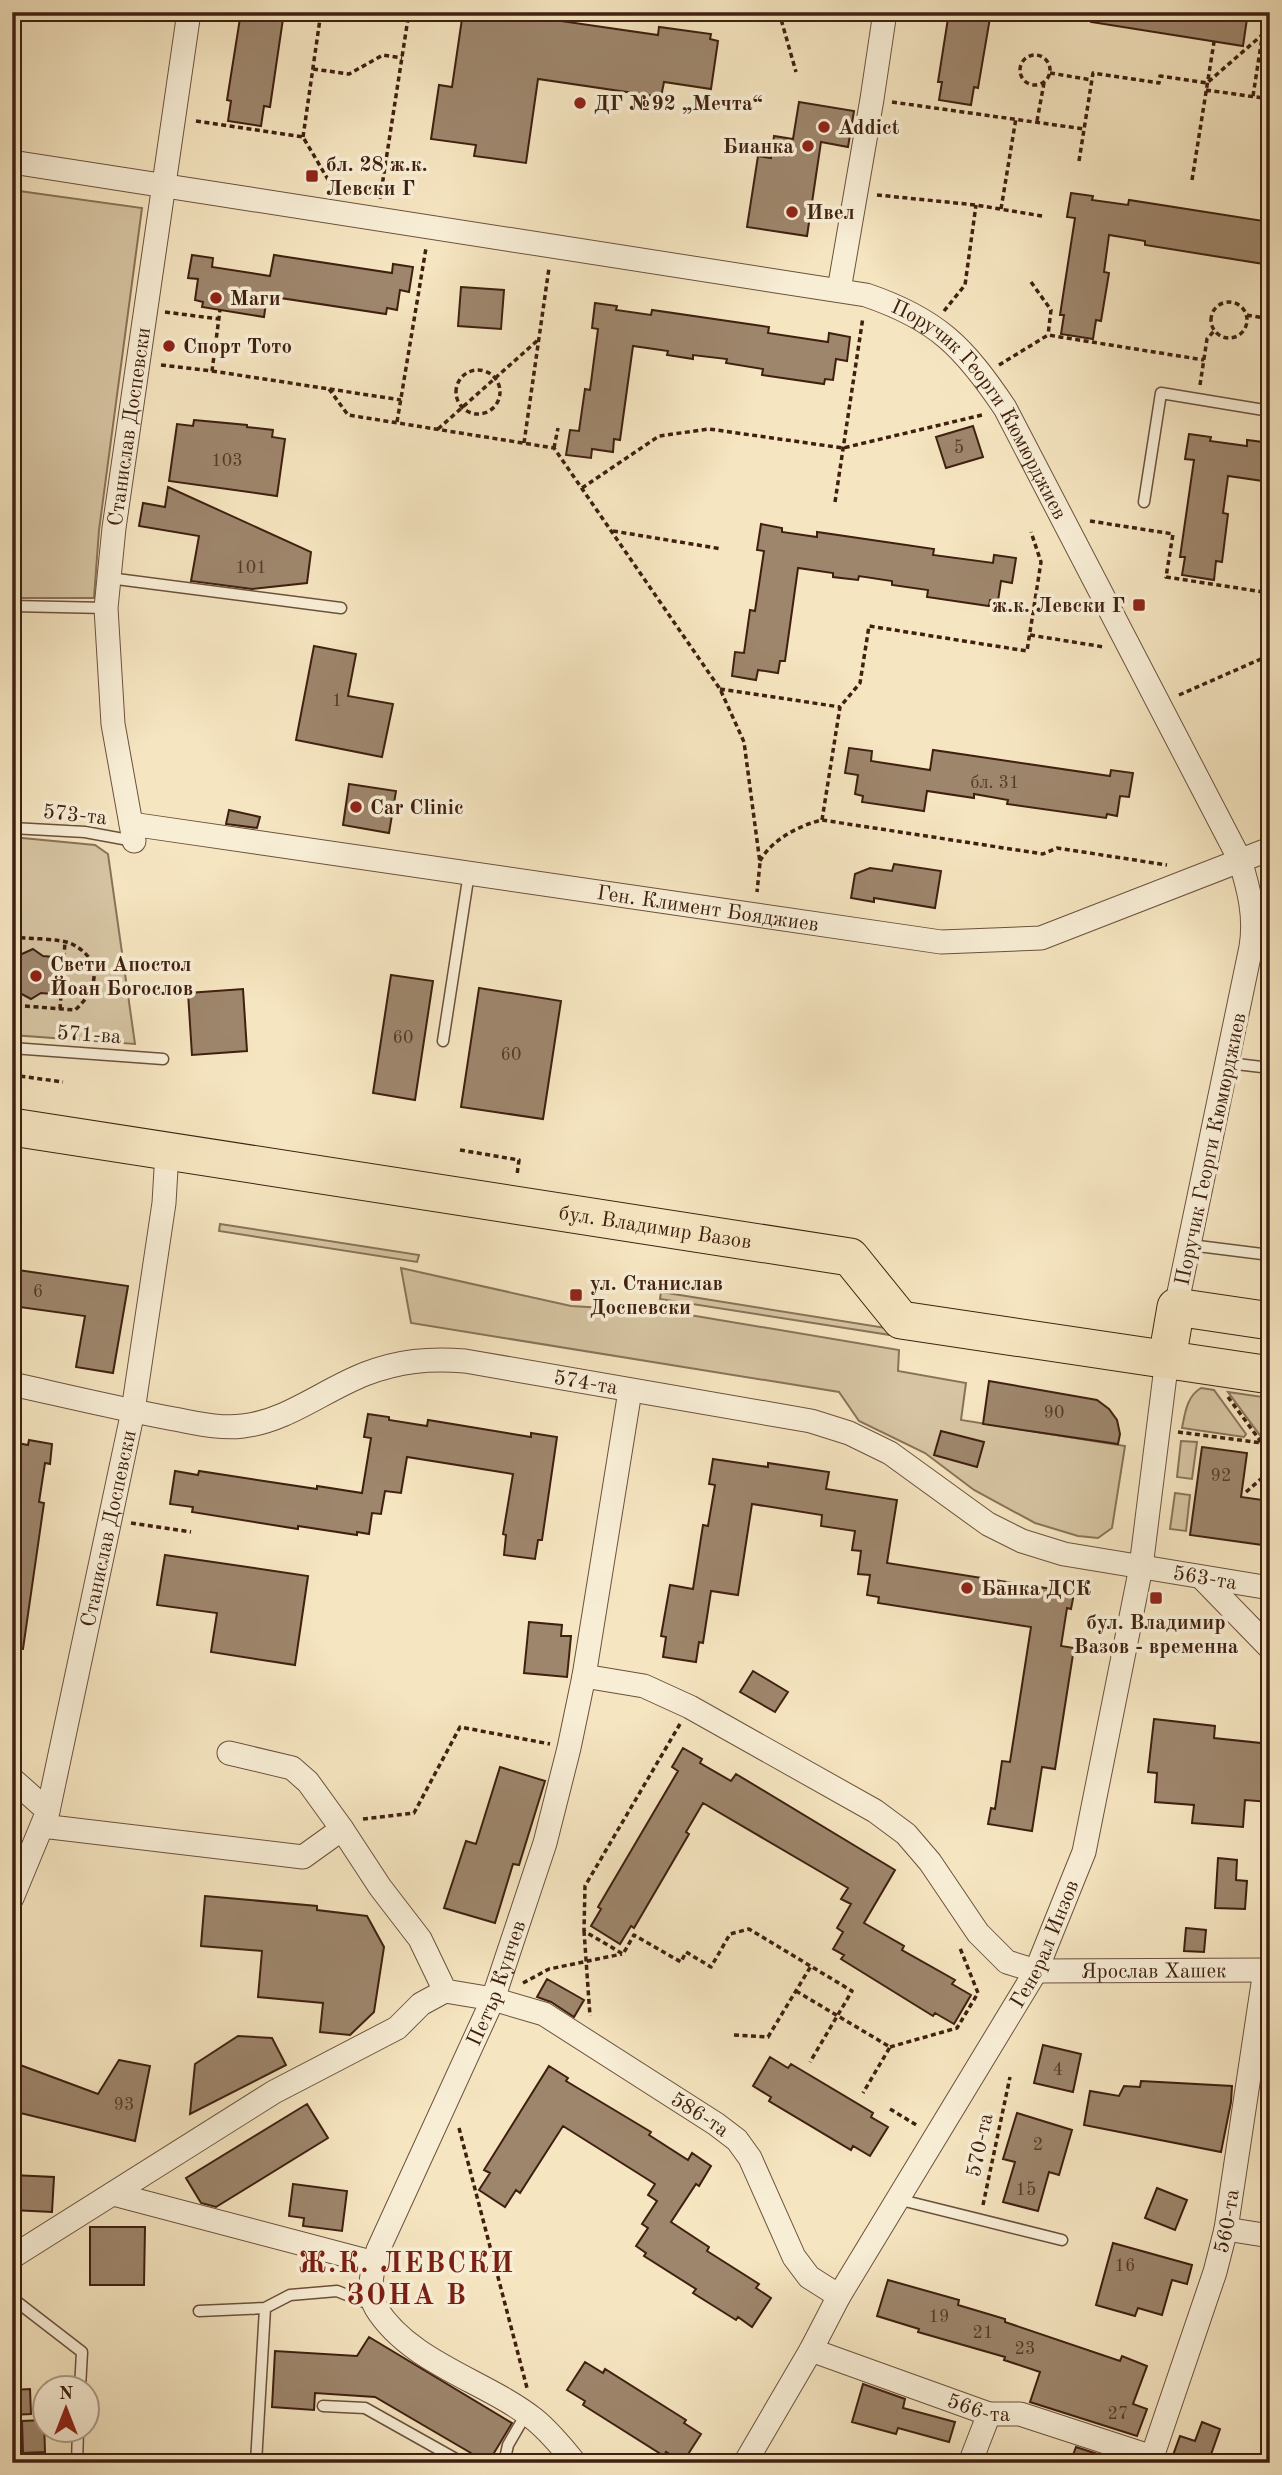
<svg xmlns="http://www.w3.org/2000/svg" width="1282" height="2475" viewBox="0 0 1282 2475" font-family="'Old Standard TT',serif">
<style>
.green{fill:#d6c4a2;stroke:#8a7259;stroke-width:2}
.building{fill:#9e866c;stroke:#3f2010;stroke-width:2}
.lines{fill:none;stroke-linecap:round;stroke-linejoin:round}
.service-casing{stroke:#6c513c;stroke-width:13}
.minor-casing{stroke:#6c513c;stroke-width:25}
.primary-casing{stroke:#3f2010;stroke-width:39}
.path{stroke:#3f2010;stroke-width:3.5;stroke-dasharray:5 3.5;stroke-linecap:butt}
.service{stroke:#f8eed6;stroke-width:10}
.minor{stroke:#f8eed6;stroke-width:23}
.primary{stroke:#f5e5c0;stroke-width:37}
.poi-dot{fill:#8f2418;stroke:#f8eed6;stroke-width:2.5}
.labels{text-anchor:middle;stroke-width:7;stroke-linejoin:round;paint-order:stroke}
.number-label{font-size:18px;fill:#573a27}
.poi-label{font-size:21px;font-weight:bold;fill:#3f2010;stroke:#f8eed6;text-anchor:start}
.street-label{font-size:21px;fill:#3f2010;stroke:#f8eed6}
.district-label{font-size:28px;font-weight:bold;letter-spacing:2px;fill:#7a1f14;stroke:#f8eed6}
</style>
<rect width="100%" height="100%" fill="#f5e5c0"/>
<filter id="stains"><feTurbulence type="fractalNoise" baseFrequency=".00286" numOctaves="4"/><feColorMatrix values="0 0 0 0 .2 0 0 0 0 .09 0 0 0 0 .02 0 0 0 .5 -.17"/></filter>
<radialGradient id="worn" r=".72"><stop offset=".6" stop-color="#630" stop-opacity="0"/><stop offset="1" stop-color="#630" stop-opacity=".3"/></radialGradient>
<path class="green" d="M12,190L142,208L99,530L94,598H12Z
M12,837L95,845L108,854L135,1044L12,1035Z
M220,1224L419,1255L417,1262L219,1231Z
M401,1268L571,1306L672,1312L899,1350L898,1371L966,1383L961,1420L1125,1446L1112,1528L1098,1538L1078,1536L1035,1523L974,1490L925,1453L859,1421L839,1392L411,1323Z
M661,1292L955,1339L954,1345L660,1299Z
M1201,1388L1214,1390L1246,1434L1244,1437L1182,1428C1185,1413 1187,1396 1201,1388Z
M1228,1392L1270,1398V1439L1262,1438Z
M1181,1441L1197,1442L1192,1479L1177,1477Z
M1175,1493L1190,1495L1186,1531L1170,1529Z"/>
<path class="building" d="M241,12H284L270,107L264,106L261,126L228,121L231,101L227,100Z
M463,12H541L540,18L658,35L659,27L711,34L710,39L718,41L711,89L664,82L661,97L538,79L526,163L474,156L476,145L431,139L439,85L452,87Z
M949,12H991L978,88L974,87L971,105L939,100L942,82H938Z
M1092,12H1248L1243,46L1091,22Z
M799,102L854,111L848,147L821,142L807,236L747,227L758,156L771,158L774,136L793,139Z
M1071,193L1093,196L1092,200L1128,205L1129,200L1270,222V265L1145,245V241L1109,235L1104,272L1109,273L1101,321L1096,320L1093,339L1061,334L1064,315H1060L1075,218L1067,217Z
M192,255L213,258L212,267L270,276L274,255L392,273L393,264L413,267L409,292L400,290L397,310L387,308L386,314L267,296L264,317L202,307L203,302L195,300L198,279L188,278Z
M461,287L504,290L501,329L458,326Z
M595,303L617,306L616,310L651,315L652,310L769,327L768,333L828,342L829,333L850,337L847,361L836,359L833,380L825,379L824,384L762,375L763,369L726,363L727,359L693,355V359L667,355L668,351L633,346L620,440L614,439L613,452L592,449L591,458L566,455L570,430L579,431L585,389L590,390L598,329L592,328Z
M194,420L247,425V427L273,430L272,437L285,439L277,496L169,481L177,424L193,426Z
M973,426L983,457L946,468L936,437Z
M1189,434L1211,437L1210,441L1247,446V440L1270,443V482L1228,476L1223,513L1228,514L1222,562L1216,561L1214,580L1182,575L1185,557H1180L1194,460L1185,459Z
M168,487L311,552L307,583L252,589L191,581L199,536L139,526L143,503L165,507Z
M761,524L782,528V532L817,537V532L934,549L933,555L993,563L994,555L1016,558L1012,583L1001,581L998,601L990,600L989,606L927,597L928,590L892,585V581L859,576L858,580L833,577V573L798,568L785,661H780L778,673L758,670L756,680L732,676L735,652L744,653L750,610L755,611L764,551L757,550Z
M314,646L356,654L348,696L393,704L382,757L296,740Z
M849,748L872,751L871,761L930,770L933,750L1110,776L1111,770L1133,773L1129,797L1120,796L1117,816L1107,814L1106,818L1007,804L1008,800L974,794V798L927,791L924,811L862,802L863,796L855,794L858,775L845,773Z
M349,784L396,791L389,833L343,825Z
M229,810L260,817L257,828L226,824Z
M894,864L941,871L935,908L874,898V902L851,898L855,874L870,868L892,871Z
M33,949L43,956L54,957V967H56L59,973V979L55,986L52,985V994L41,993L31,999L18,992L12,991V954H22Z
M391,975L433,981L415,1100L373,1093Z
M479,988L561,1001L543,1119L461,1107Z
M243,989L247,1051L192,1055L188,993Z
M18,1270L128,1286L113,1373L76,1367L85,1316L12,1306Z
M989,1381L1097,1400L1109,1409L1117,1420L1120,1434L1118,1444L983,1424Z
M368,1414L389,1417V1420L427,1426L428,1420L531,1437V1433L557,1437L542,1540H538L535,1559L504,1555L506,1535L503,1534L513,1474L407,1457L401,1493L385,1491L381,1514L372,1513L369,1534L357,1532V1535L298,1526V1529L192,1512L193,1507L170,1504L175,1471L198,1475L199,1471L317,1489V1486L362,1493L371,1438L364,1437Z
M941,1431L984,1442L977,1467L934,1455Z
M29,1440L52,1444L50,1464L45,1463L39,1502L44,1503L23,1649L12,1648V1442L28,1445Z
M1202,1447L1247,1453L1241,1497L1270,1501V1546L1190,1535Z
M713,1459L768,1467V1463L829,1472L826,1489L897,1500L887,1563L1052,1589V1585L1075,1588L1071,1609L1067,1608L1061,1646L1074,1648L1055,1769L1042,1767L1032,1831L988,1824L991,1808L995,1809L1002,1761L1010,1762L1031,1627L878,1603L879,1597L867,1595L870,1575L858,1574L861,1551L852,1550L855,1531L821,1526L822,1515L752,1504L738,1595L711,1591L703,1643L699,1642L696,1662L663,1657L666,1637L661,1636L670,1585L693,1589L703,1525L708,1526L715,1485L709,1484Z
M165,1555L308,1576L295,1665L211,1652L217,1613L157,1605Z
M529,1622L562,1625L561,1636H571L567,1677L524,1673Z
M753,1671L788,1692L775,1712L740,1692Z
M1154,1719L1215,1726L1214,1738L1270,1744V1802L1245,1800L1243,1827L1192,1823L1194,1805L1155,1802L1157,1773L1148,1772Z
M683,1748L702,1759L700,1763L731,1781L736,1774L895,1870L864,1923L904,1946L902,1950L955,1980L952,1984L971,1995L954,2024L935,2013L933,2016L841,1959L844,1955L833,1949L843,1932L837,1928L851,1904L841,1899L848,1888L703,1803L686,1832L689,1834L634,1928L631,1926L620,1944L591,1926L601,1909L598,1907L678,1771L672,1767Z
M500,1767L545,1781L519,1865L513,1864L495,1923L444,1908L466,1841L476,1844Z
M1218,1858L1237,1860L1236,1880L1247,1881L1245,1909L1215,1908Z
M205,1896L317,1906V1910L367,1916L384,1947L374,2012L350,2035L320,2032L323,2003L258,1997L262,1951L201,1946Z
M1186,1928L1206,1930L1204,1952L1184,1951Z
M547,1979L584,2000L574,2017L551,2002L537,1997Z
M238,2036L272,2038L286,2065L190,2114L195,2064Z
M1043,2045L1081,2054L1073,2092L1034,2083Z
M770,2057L788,2068L791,2064L873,2113L871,2117L888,2127L870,2156L853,2146L851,2150L769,2101L771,2097L753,2086Z
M119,2060L150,2066L135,2141L12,2111V2062L98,2094Z
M549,2066L568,2078L566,2081L651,2132L649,2135L688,2160L692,2153L711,2166L699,2186L696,2184L671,2222L709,2247L707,2251L759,2284L756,2288L771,2298L752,2327L738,2317L736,2320L693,2293L696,2289L644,2256L646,2253L636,2246L648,2228L642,2224L657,2201L648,2195L655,2184L563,2126L520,2193L516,2190L505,2207L479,2190L490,2173L484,2170Z
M1141,2081L1232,2086L1231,2102L1221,2152L1084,2125L1090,2091L1119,2096L1124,2086L1140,2087Z
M307,2104L328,2138L216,2207L201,2203L186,2178Z
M1017,2113L1072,2130L1059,2175L1049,2172L1038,2211L1003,2202L1015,2162L1003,2159Z
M12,2175L54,2177L52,2212L12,2210Z
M293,2184L347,2191L342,2231L303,2226L304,2218L289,2216Z
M1157,2188L1187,2200L1175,2230L1145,2218Z
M90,2227H145L144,2285H90Z
M1113,2243L1192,2265L1187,2284L1172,2280L1162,2315L1138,2308L1135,2316L1096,2305Z
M888,2280L959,2300L958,2305L1005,2319V2322L1120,2361L1122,2356L1147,2366L1133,2404L1147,2409L1137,2436L1030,2402L1040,2372L1004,2360L1005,2357L918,2332L919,2329L877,2316Z
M369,2337L512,2423L488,2463L375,2397L315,2393L314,2410L272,2407L275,2351L357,2356Z
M585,2362L603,2373L605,2369L686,2420L684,2423L701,2434L683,2462L666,2452L664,2456L583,2405L585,2401L567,2390Z
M863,2384L905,2399L903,2408L955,2422L949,2442L898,2428L896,2434L852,2422Z
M30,2389L31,2414L12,2415V2390Z
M44,2420L45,2452L23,2453L22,2421Z
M1202,2422L1220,2429L1208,2463H1186L1172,2458L1180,2436L1195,2441Z
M1076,2447L1119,2461L1118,2463H1070Z"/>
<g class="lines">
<defs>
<path id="service" d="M1144,502L1161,393L1270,411
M109,578L341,608
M12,606L106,608
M12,828L85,832L134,841
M443,1041L469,873
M12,1048L163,1059
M1228,1063L1270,1068
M1190,1245L1270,1255
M897,2199L1062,2240
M12,2298L82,2352L80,2388
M199,2311L265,2308L290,2295L337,2291L372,2305
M323,2406L365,2408L463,2463
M77,2463L78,2430
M256,2463L265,2308
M504,2463L508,2445L526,2414"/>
<g id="minor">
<path id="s1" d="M12,162L866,295C937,319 964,347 1005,408L1240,860C1249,890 1256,916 1251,947L1176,1307"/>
<path d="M839,290L872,99L885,12"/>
<path id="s2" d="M131,824L941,942L1041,938L1270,849"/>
<path id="s3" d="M134,841L113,724L106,608L114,528L189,12"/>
<path id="s4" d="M12,1384C66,1396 120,1409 174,1419C196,1423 220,1429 243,1426C287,1421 324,1390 365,1374C399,1361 429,1358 465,1361L811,1421L849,1433L890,1453L988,1524L1022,1541L1064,1554L1270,1588"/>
<path d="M1202,1578L1270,1648"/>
<path id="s5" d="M584,1676L644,1686L690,1707L875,1811L906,1834L930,1862L978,1933L1007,1962L1036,1971L1270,1970"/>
<path d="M12,1779L48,1811"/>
<path d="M42,1826L303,1857L342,1829L308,1782L292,1768L229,1753"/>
<path id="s6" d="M342,1829L380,1887L420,1939L445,1991L493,1999L544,2014L716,2124L737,2140L750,2158L794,2257L809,2277L839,2296"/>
<path id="s7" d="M12,1898L48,1811L133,1411L164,1203L167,1152"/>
<path d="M113,2194L375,2263"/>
<path d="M1226,2229L1270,2236"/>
<path d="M12,2257L274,2092L397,2028L421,2004L445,1991"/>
<path id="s8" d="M811,2350L989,2414H1020L1152,2457"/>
<path id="s9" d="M575,2463C563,2448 549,2431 534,2419C486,2381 410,2363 376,2308C366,2291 373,2268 378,2250L493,1999L545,1843L569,1748L584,1676L630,1391"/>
<path id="s10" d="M745,2463L811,2350L839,2296L1036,1971L1084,1852L1141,1567L1167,1359"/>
<path d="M970,2463L989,2414"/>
<path id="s11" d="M1150,2463L1215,2272L1226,2229L1265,1970"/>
</g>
<g id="primary">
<path id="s12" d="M12,1127L850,1257L901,1320L1270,1375"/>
<path d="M1167,1359L1176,1307L1270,1321"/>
</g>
</defs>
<use href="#service" class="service-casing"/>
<use href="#minor" class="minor-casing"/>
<use href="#primary" class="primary-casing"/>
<path class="path" d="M779,12L796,72
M1020 70a15 15 0 1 1 30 0a15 15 0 1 1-30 0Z
M313,69L349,74L383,55L402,58
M1050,73L1092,80
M1206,90L1270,99
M1253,96L1266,12
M892,102L1084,129
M196,121L303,137L333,188
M1037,121L1044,83
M303,137L321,12
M1079,161L1093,73L1159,83L1160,76L1207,83L1262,35
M1192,180L1214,42
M877,195L976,205L1042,216
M380,199L409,12
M1001,209L1016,118
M1031,282L1051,310L1048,335
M1211 320a18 18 0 1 1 36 0a18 18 0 1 1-36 0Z
M944,311L965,285L976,205
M165,312L219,319
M1247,315L1270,319
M161,365L212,371L220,310
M999,365L1048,335L1204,360
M456 392a22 22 0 1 1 44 0a22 22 0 1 1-44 0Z
M212,371L401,400
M1200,385L1207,339L1214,331
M329,389L348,415L554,448L720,689L744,742L760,863L757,892
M397,422L426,248
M438,429L538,340
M524,443L549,268
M554,448L558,428
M582,488L659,436L709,429L843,448L982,415
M835,502L863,317
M1090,521L1173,534L1166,577L1270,593
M613,531L722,549
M1270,539C1263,547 1264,556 1270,564
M1030,635L1104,647
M720,689L840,707
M1179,695L1270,655
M822,820L840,707L860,683L869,626L1027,651L1041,562L1031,532
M760,861C771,840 800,825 822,820L1043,854L1057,848L1167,865
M12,937C28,939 59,938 72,944C104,960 98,990 75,1010L12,1005
M60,1009L65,943
M12,1075L63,1082
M460,1150L519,1160L517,1175
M1228,1397L1270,1454
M1178,1432L1270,1444
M1246,1492L1270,1471
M131,1523L191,1532
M680,1724L585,1886L584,1931L623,1954L634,1935L681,1962L686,1952L711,1967L730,1934L749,1929L852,1991L810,2062
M363,1819L414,1813L460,1727L550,1744
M584,1931L590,2016
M523,1983L549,1969L622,1954
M796,1991L890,2047L863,2093
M734,2035L768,2037L811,1966
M890,2047L957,2028L978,1993L960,1948
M890,2109L918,2126
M459,2128L527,2388
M983,2205L1010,2077"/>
<use href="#service" class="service"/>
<use href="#minor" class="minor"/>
<use href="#primary" class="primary"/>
</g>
<g class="poi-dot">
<circle cx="580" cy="103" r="7"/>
<circle cx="824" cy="127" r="7"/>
<circle cx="808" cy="146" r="7"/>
<rect x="305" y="169" width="14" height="14" rx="3.5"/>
<circle cx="792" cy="212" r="7"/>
<circle cx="216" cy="298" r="7"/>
<circle cx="169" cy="346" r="7"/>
<rect x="1132" y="598" width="14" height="14" rx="3.5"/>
<circle cx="356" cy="807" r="7"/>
<circle cx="36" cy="976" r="7"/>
<rect x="569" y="1288" width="14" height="14" rx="3.5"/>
<circle cx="967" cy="1588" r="7"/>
<rect x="1149" y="1591" width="14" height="14" rx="3.5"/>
</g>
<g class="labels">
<g class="number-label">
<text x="959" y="453">5</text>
<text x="227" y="466">103</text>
<text x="251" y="573">101</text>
<text x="337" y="706">1</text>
<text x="995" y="788">бл. 31</text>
<text x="403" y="1043">60</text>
<text x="511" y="1060">60</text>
<text x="38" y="1297">6</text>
<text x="1054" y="1418">90</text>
<text x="1221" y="1481">92</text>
<text x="1058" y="2075">4</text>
<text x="124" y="2110">93</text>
<text x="1038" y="2150">2</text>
<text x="1026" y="2195">15</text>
<text x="1125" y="2271">16</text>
<text x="939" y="2322">19</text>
<text x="983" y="2338">21</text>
<text x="1025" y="2354">23</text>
<text x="1118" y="2419">27</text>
</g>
<g class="poi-label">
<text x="594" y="110">ДГ №92 „Мечта“</text>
<text x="838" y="134">Addict</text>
<text x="794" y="153" text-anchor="end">Бианка</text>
<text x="326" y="171">бл. 28 ж.к.<tspan x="326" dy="24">Левски Г</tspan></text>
<text x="806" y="219">Ивел</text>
<text x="230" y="305">Маги</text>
<text x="183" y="353">Спорт Тото</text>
<text x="1125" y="612" text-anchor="end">ж.к. Левски Г</text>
<text x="370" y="814">Car Clinic</text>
<text x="50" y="971">Свети Апостол<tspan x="50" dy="24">Йоан Богослов</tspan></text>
<text x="590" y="1290">ул. Станислав<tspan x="590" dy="24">Доспевски</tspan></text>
<text x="981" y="1595">Банка ДСК</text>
<text x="1156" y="1629" text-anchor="middle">бул. Владимир<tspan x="1156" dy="24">Вазов - временна</tspan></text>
</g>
<g class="street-label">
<text dy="7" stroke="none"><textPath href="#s1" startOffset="1032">Поручик Георги Кюмюрджиев</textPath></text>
<text dy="7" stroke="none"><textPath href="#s3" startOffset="418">Станислав Доспевски</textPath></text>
<text transform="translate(75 814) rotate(6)" y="7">573-та</text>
<text dy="7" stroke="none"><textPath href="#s2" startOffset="583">Ген. Климент Бояджиев</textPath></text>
<text transform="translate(89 1034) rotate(4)" y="7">571-ва</text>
<text transform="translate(1210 1149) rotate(-78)" y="7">Поручик Георги Кюмюрджиев</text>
<text dy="7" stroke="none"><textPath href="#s12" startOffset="651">бул. Владимир Вазов</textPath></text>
<text dy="7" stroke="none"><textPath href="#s4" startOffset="593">574-та</textPath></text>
<text dy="7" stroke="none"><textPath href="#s7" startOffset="383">Станислав Доспевски</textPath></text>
<text dy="7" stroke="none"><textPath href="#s4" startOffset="1253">563-та</textPath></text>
<text dy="7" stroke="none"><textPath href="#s10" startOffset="600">Генерал Инзов</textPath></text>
<text dy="7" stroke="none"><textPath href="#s5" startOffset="674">Ярослав Хашек</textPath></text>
<text dy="7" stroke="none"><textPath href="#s9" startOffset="607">Петър Кунчев</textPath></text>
<text dy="7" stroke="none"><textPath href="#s6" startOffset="480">586-та</textPath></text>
<text transform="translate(979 2145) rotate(-78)" y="7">570-та</text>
<text dy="7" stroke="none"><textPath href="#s11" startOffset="254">560-та</textPath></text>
<text dy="7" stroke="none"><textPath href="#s8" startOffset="178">566-та</textPath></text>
</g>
<g class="district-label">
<text x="407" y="2272">Ж.К. ЛЕВСКИ<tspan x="407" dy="32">ЗОНА В</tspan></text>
</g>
</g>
<rect width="1282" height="2475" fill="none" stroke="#f5e5c0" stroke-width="42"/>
<rect x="14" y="14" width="1254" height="2447" fill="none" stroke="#3f2010" stroke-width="3.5"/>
<rect x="21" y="21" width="1240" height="2433" fill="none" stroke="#3f2010" stroke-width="2"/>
<g transform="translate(66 2409)"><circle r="33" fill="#f8eed6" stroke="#ae9c87" stroke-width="2"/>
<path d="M0-5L12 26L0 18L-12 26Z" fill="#8f2418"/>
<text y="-10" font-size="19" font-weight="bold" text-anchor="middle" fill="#3f2010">N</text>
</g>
<rect width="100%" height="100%" filter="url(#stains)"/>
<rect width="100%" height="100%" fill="url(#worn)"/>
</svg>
